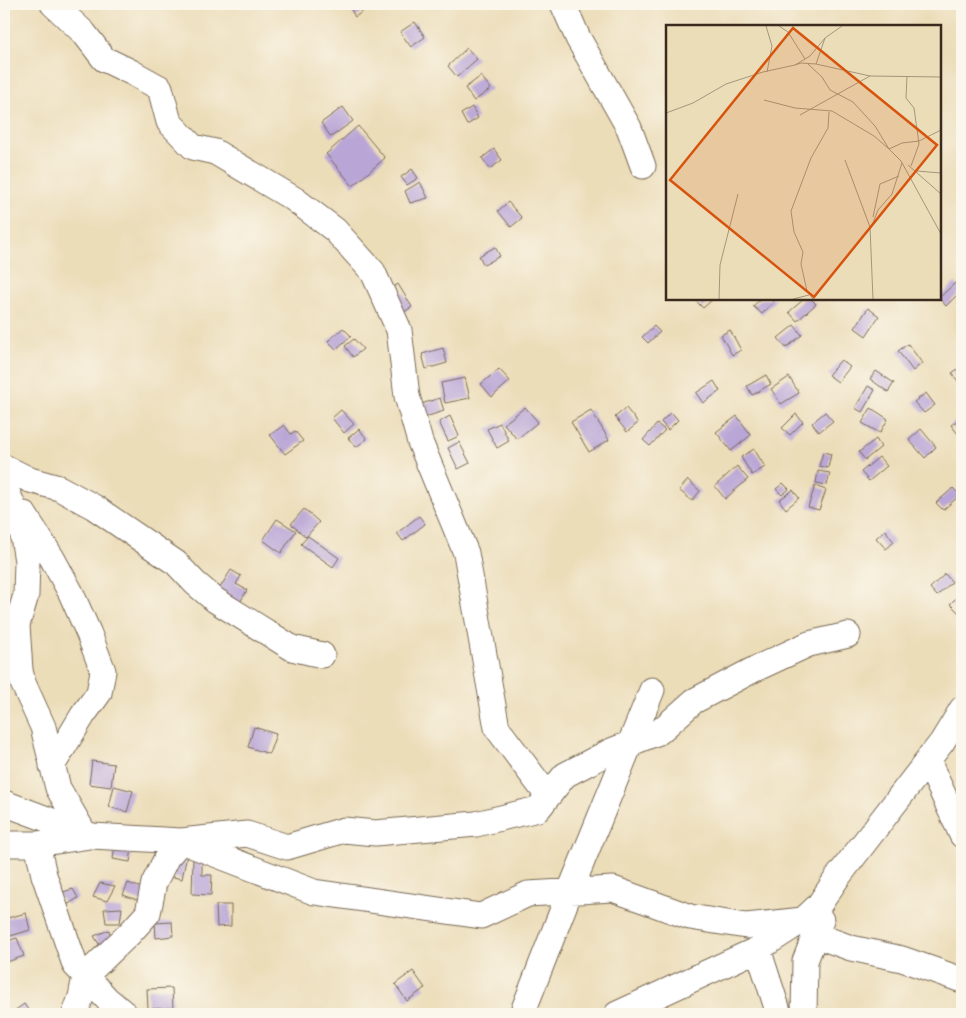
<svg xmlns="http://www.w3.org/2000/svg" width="966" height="1018" viewBox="0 0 966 1018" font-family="Mynerve,sans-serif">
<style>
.building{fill:#b9a5d6}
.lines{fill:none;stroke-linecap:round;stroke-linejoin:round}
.minor-casing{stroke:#796954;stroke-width:27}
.minor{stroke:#fff;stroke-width:25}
.inset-road{fill:none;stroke:#a5957b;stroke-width:1}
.view{fill:#d7540e;fill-opacity:0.15;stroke:#d7540e;stroke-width:2.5}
.inset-edge{fill:none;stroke:#3b2a1e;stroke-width:2.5}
</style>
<rect width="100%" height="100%" fill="#fbf7ec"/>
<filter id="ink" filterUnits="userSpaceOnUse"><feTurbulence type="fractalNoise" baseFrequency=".02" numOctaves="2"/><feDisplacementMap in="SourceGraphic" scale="10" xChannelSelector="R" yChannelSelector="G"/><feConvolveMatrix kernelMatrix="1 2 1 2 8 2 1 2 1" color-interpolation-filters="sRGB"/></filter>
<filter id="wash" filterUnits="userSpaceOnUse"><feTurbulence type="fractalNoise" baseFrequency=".0096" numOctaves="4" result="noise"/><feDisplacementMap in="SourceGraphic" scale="20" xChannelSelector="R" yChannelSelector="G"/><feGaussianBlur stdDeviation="1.12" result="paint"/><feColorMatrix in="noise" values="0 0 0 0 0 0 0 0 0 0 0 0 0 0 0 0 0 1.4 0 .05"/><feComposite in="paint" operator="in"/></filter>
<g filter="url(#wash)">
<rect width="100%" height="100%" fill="#ecddb9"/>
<g id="blocks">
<path class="building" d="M348,4H373L355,17Z
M415,22L425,37L411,47L400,32Z
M467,48L477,59L457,77L448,66Z
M481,76L491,89L474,101L465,88Z
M343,107L353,121L331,137L321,123Z
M472,107L478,118L467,125L461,114Z
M358,126L385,158L353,186L326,154Z
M494,149L502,160L490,169L482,158Z
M412,169L418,178L407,185L401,177Z
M420,182L428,198L410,203L405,191Z
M508,202L522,218L511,227L498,211Z
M495,247L500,256L484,265L479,256Z
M955,283L962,290L946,306L940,299V297Z
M398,284L412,307L401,314L387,291Z
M694,299H713L703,308Z
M761,299H776L762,314L753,306Z
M804,299H811L816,304L797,321L789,312Z
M868,308L879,316L866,336L855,328Z
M794,325L802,335L786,348L778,338Z
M654,326L660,332L648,343L642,337Z
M343,328L351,336L336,349L328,341Z
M730,330L741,350L732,355L721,335Z
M354,339L363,349L353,357L345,346Z
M908,344L922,363L913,371L898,351Z
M443,348L447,363L426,369L422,354Z
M841,360L850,367L838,382L828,375Z
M962,366V382L960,384L952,373Z
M499,369L510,381L492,397L481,384Z
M876,371L894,383L888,392L870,379Z
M766,375L771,384L752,395L747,386Z
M789,377L799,393L781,404L771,389Z
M465,378L470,398L445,403L441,383Z
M714,381L720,391L703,403L696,393Z
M868,386L875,390L862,412L855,408Z
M926,393L935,405L924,413L914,402Z
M440,398L444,411L419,419L415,406Z
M525,407L538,422L517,439L504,424Z
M626,408L638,423L627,432L615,417Z
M871,408L888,419L880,433L862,423Z
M341,410L354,424L344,433L332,418Z
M591,410L609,440L589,452L571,422Z
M671,412L678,420L668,430L661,422Z
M825,412L833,421L819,432L812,423Z
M796,414L803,422L790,435L782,428Z
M450,416L459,436L448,441L439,422Z
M737,416L751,435L731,451L716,432Z
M962,417V430L958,434L951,425Z
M500,423L509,441L497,448L487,429Z
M657,424L665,430L650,446L643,440Z
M284,425L291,434L295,431L303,441L285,454L270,435Z
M359,429L367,439L356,447L348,438Z
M921,429L936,447L925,458L909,440Z
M876,439L881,447L865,460L859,452Z
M459,442L470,463L458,469L448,448Z
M754,449L765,467L752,475L741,457Z
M823,452L831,454L828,468L819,466Z
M879,457L887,466L869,481L861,472Z
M737,466L748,479L725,499L715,486Z
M818,471L830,473L827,485L816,483Z
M688,480L700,491L692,501L679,490Z
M783,483L789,489L782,495L776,489Z
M815,486L826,490L819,510L808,507Z
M953,488L960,495L943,510L936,503Z
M793,490L799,498L786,509L779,500Z
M304,509L319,522L306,537L291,524Z
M419,516L425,524L403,541L397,533Z
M277,519L296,531L281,553L263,540Z
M885,530L894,542L886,549L876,538Z
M308,536L339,558L333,567L301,544Z
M231,570L241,576L236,584L247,590L238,606L216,594Z
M945,574L952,582L937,596L930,588Z
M962,592V616L950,604Z
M254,727L276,734L269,754L248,747Z
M92,761L114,764L111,787L89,784Z
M114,786L133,791L127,812L109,807Z
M116,838L133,841L130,862L113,859Z
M178,853L187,855L182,879L173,877Z
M193,859H202V875H212L211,895L192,894Z
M100,883L115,886L107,901L93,897Z
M128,883L150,891L146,903L123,895Z
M73,889L78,898L67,905L56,894Z
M216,905H231V926L217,927Z
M122,908L120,923H106L104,909Z
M26,913L30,930L4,938V919Z
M172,922L173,936L156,938L155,923Z
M109,930L113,945L102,949L94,936Z
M17,938L24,956L4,963V942Z
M413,971L425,988L407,1001L395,984Z
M172,988L173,1008L148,1009L147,989Z
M24,1004L31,1014H10Z"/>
</g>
</g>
<g filter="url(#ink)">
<use href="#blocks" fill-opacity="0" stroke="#796954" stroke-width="1"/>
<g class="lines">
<defs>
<path id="minor" d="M53,4L84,33L104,59L131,72L160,88L169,122L193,147L215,152L294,199L335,230L373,272L399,330L407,396L420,442L466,553L497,728L548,796
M563,4L578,38L629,128L643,166
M4,467L30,480L59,488L94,507L176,563L195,583L215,600L292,648L322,655
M4,485L21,524L27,561L26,595L17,625L20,670L23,683L43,727L58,788L84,833
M24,514L52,558L71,593L89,634L103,671L99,693L83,715L52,766
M930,756L931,768L962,835
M4,803L92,836L181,841L314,892L481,916L528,894L613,889L690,917L746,926L803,920
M4,844H37L90,836
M37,844L44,875L75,965L107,999L125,1014
M815,935L851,948L902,959L962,980
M75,1014L81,997L85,976L130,933L148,913L154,883L167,857L181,841L247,834L287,847L344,830L375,833L476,824L538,809L565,775L611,751L659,732L694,701L753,670L809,644L848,635
M522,1014L570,891L652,690
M617,1014L758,949
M779,1014L758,949L803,920L819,905L837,878L942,742L962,709
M804,1014L805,961L821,920"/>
</defs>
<use href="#minor" class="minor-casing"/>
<use href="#minor" class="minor"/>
</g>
</g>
<g transform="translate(666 25)">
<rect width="275" height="275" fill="#ecddb9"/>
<path class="inset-road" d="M100,1L106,21L101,47M113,1L122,7L139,34M159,13L176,1M142,39L156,52L164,65L187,77L209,101L223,124L235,136L275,209M150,39L204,51L275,52M241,51L240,73L248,83L253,119L245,141M98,75L129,83L166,86L208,111L223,124L236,118L253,116L275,105M0,88L27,78L60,59L97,47L129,40L135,38L150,39L159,13L144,31L129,40M134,90L204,51M179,135L204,202L207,274M242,140L275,169M251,146L275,148M207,192L214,159L233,151M205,203L212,185L226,169L236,138M53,274L54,240L72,169M127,274L143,270M147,274L141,266L135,239L137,227L128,207L125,186L145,133L162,103L163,87"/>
<path class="view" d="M127,3L271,120L148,272L4,155Z"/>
<rect width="275" height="275" class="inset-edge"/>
</g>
<rect width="966" height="1018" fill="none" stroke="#fbf7ec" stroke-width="20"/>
</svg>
